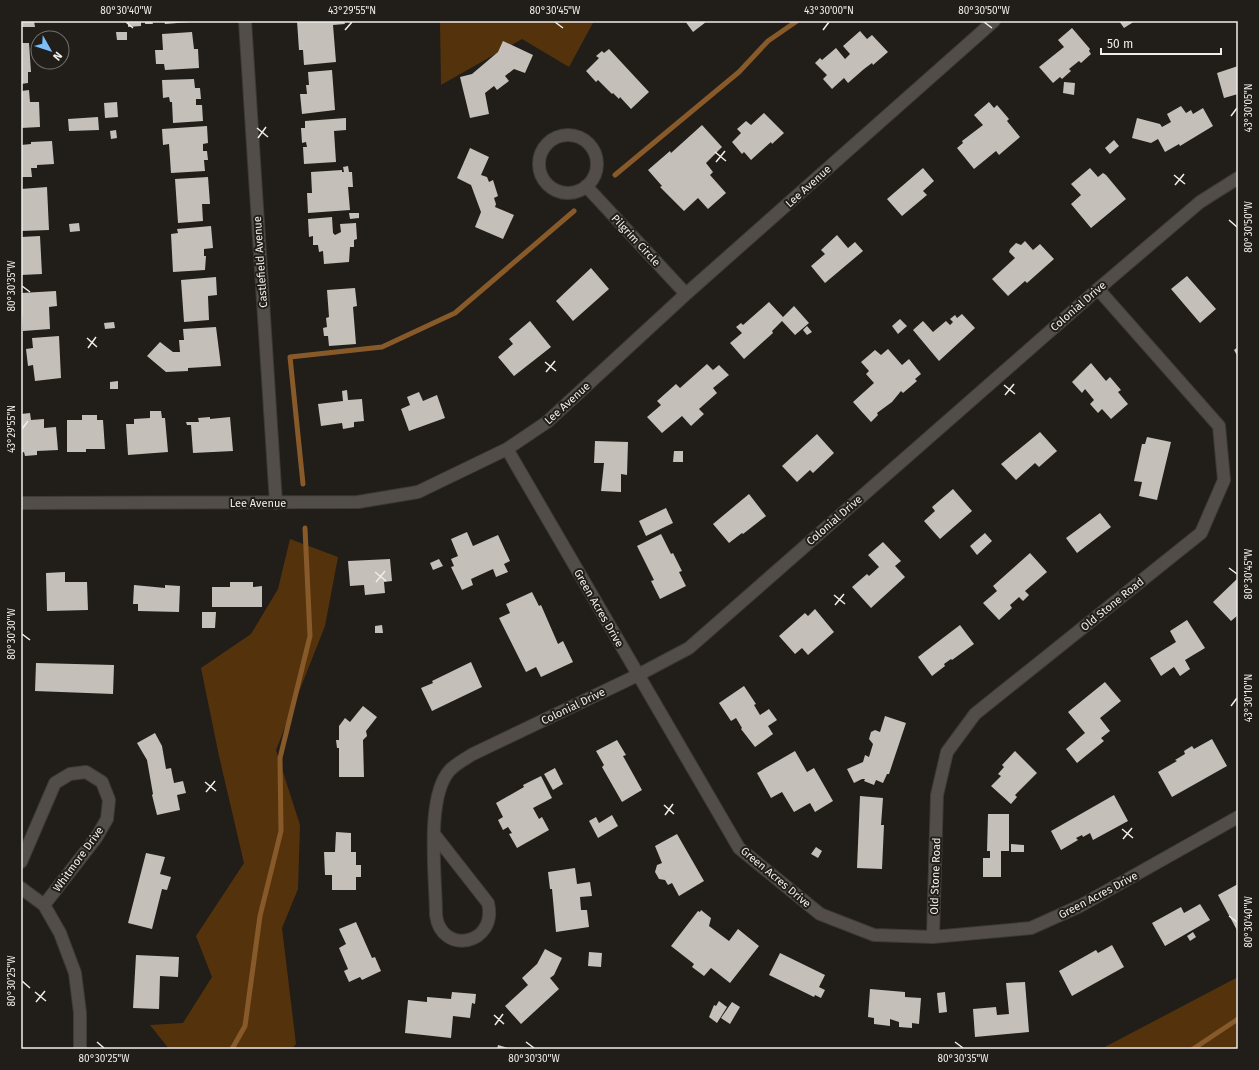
<svg xmlns="http://www.w3.org/2000/svg" width="1259" height="1070" viewBox="0 0 1259 1070" font-family="'Fira Sans',sans-serif">
<style>
.green{fill:#54330c}
.lines{fill:none;stroke-linecap:round;stroke-linejoin:round}
.stream{stroke:#885a29;stroke-width:5}
.building{fill:#c5bfba}
.street-casing{stroke:#3d3a37;stroke-width:14}
.street{stroke:#524d48;stroke-width:12}
.ticks{fill:none;stroke:#f0edea;stroke-width:1.5}
.labels{text-anchor:middle;stroke-width:4;stroke-linejoin:round;paint-order:stroke}
.street-label{font-size:11px;fill:#f0edea;stroke:#211d19}
.neatline{fill:none;stroke:#f0edea;stroke-width:1.5}
.ticks-label{font-size:10px;text-anchor:middle;fill:#f0edea}
</style>
<rect width="100%" height="100%" fill="#211d19"/>
<path class="green" d="M440,21H594L569,67L522,39L441,85Z
M290,539L338,557L325,626L276,750L300,825L298,889L282,928L296,1044L292,1049H169L150,1025L183,1023L212,977L196,936L244,863L219,756L201,668L251,634L278,589Z
M1238,977V1049H1101Z"/>
<g class="lines">
<path class="stream" d="M615,175L739,72L768,41L797,21
M303,484L290,357L382,347L455,313L574,211
M232,1049L245,1026L260,916L281,831L280,758L310,636L305,528
M1193,1049L1238,1019"/>
</g>
<path class="building" d="M21,21H34L35,27H21Z
M128,21H141V26L128,27Z
M145,21H152L153,24H145Z
M164,21H190V22L165,24Z
M297,21H344L345,24L333,25L336,62L304,65L303,50H299Z
M685,21H706V22L693,32Z
M1119,21H1135L1124,28Z
M1072,28L1090,49L1089,51L1091,54L1081,63L1079,61L1069,69L1071,71L1062,79L1060,77L1053,83L1039,67L1064,47L1058,40Z
M860,31L867,39L872,35L888,52L873,65L872,63L864,69L848,83L844,78L832,89L823,79L827,75L815,63L820,58L822,60L836,48L845,59L850,54L843,46Z
M116,32H127V40H117Z
M192,32L194,49H198L199,68L165,70L164,64H156L155,50H163L162,34Z
M503,41L533,55L525,73L514,69L505,76L509,81L497,90L494,86L485,93L489,114L470,118L460,77L472,74L498,52Z
M21,43H29L31,72H28V83L21,84Z
M609,49L649,92L631,109L620,97L619,99L613,93L612,94L598,80L596,82L586,71L599,58L596,56L602,51L604,53Z
M1238,66V94L1224,98L1217,73Z
M332,70L335,110L302,114L300,94H307L306,85H309L308,72Z
M194,79L195,88H200L201,99H196V105H202L203,121L173,123L172,102H170L169,97L163,98L162,80Z
M1064,82L1075,83L1074,95L1063,93Z
M29,90L30,102H39L40,127L21,128V91Z
M117,102L118,117L105,118L104,103Z
M989,102L994,108L997,105L1009,119L1007,121L1020,137L999,155L996,151L974,169L957,148L963,143L962,141L983,125L974,115Z
M1181,106L1186,113L1191,110L1193,114L1203,108L1213,126L1180,146L1179,144L1165,152L1158,139L1151,143L1132,138L1137,118L1160,124L1162,127L1171,122L1167,114Z
M764,113L784,133L772,144L771,142L751,160L744,152L742,154L732,142L741,133L737,129L746,121L751,125Z
M98,117L99,130L69,131L68,119Z
M346,118V130L334,131L336,162L304,164L303,147H307L306,142L302,143L301,128H305V121Z
M702,125L722,147L706,163L713,172L710,175L726,193L708,209L698,198L684,211L660,187L662,186L648,170L670,151L671,153Z
M207,126L208,143L203,144V151H207L208,160H204L205,171L171,173L169,144L163,145L162,129Z
M116,130L117,138L111,139L110,131Z
M1114,140L1119,146L1110,154L1105,148Z
M52,141L54,164L37,165V168H31L32,177H21V145L31,144V142Z
M470,148L489,157L481,175L487,177L489,182L493,180L498,196L494,198L496,204L495,207L514,215L503,239L475,227L481,212L471,185L457,178Z
M348,166L349,172H352L353,187H348L350,210L308,213L307,193H312L311,172L342,170V172H344L343,167Z
M923,168L934,181L923,191L927,195L902,216L887,199Z
M1090,168L1098,177L1103,173L1106,175L1126,199L1091,228L1071,204L1081,195L1071,184Z
M208,177L210,204H202L203,221L178,223L175,179Z
M47,187L49,230L21,231V189Z
M349,213H359V218L350,219Z
M332,217L333,233L335,235L341,232L340,224L356,223L357,239L354,240V247H350L349,262L324,264L323,251L319,252L318,245H313V236L309,237L308,219Z
M79,223L80,231L70,232L69,224Z
M211,226L213,248L204,249V256H206L205,270L173,272L171,234L178,233L177,229Z
M837,235L848,248L855,242L863,251L825,283L811,266L825,254L821,250Z
M40,236L42,274L21,275V237Z
M1025,241L1033,250L1040,244L1054,259L1027,283L1025,281L1008,296L992,279L1015,258L1009,252L1010,249L1016,243L1021,245Z
M591,268L609,289L573,321L556,301Z
M1187,276L1216,309L1200,323L1171,289Z
M216,277L217,295L208,296L209,320L184,322L181,280Z
M355,288L357,306L353,307L356,344L329,346L328,336H324L323,328L327,327L326,318L329,317L327,290Z
M56,291L57,306L49,307L50,329L23,331L21,293Z
M769,302L783,317L794,306L809,323L795,335L782,321L772,331L773,333L744,359L730,343L742,333L736,327L741,323L743,325Z
M962,314L975,328L939,361L913,330L923,321L933,332L946,321L950,325L953,322L950,319L955,315L957,318Z
M900,319L907,326L898,334L892,326Z
M530,321L551,347L514,376L498,357L513,344L509,339Z
M114,322L115,328L105,329L104,323Z
M807,326L812,332L807,335L803,330Z
M216,327L221,366L188,368V371L166,372L147,356L160,342L173,352H180L179,340H184L183,329Z
M59,336L61,378L35,381L33,365L28,366L26,349L33,348L32,338Z
M1238,347V357L1234,350Z
M888,349L902,365L909,359L921,374L915,379L917,381L903,393L901,391L892,402L877,413L878,415L871,422L853,402L874,383L866,374L869,371L861,362L875,350L881,355Z
M1091,363L1106,381L1110,377L1121,390L1118,392L1128,404L1111,419L1102,409L1098,413L1090,404L1094,400L1085,389L1082,393L1072,382Z
M707,364L713,370L719,365L729,375L713,388L717,393L699,409L704,414L691,426L682,416L662,433L647,417L661,405L657,401L676,384L680,388Z
M118,381V389H110V382Z
M347,390L348,400L362,399L364,421L354,422V427L343,429L342,423L321,426L318,404L343,401L342,391Z
M419,392L423,401L437,395L445,418L409,431L401,409L410,405L407,397Z
M150,411H161L162,418H165L168,452L128,455L126,424H134V419L150,418Z
M30,413L31,420L44,419V428L56,427L58,450L37,451V455L25,456L24,452L21,453V414Z
M82,415H97V420H103L105,449H86V452H67V420H82Z
M210,417V419L230,417L233,451L193,453L191,425H187L186,422H199L198,418Z
M1040,432L1057,451L1039,467L1035,463L1016,480L1001,464Z
M817,434L834,453L813,473L810,470L797,482L782,466Z
M1147,437L1171,442L1157,500L1139,496L1142,482L1134,481L1142,444H1145Z
M595,441L628,442L627,475L621,474V492L601,491L604,463H594Z
M674,451H683V462H673Z
M953,489L972,511L940,539L924,521L935,511L932,507Z
M749,494L766,516L743,534L742,533L729,543L713,524Z
M666,508L673,523L646,536L639,521Z
M1100,513L1111,527L1077,553L1066,538Z
M467,532L473,546L498,535L510,561L504,564L508,572L496,577L493,569L471,579L473,585L462,590L451,567L454,566L451,559L458,556L451,539Z
M985,533L992,541L977,555L970,546Z
M661,534L671,554L673,553L682,571L679,572L686,586L660,599L651,581L654,580L637,546Z
M883,542L901,561L895,566L905,577L871,608L852,587L867,574L869,576L879,567L868,555Z
M1030,553L1047,572L1025,591L1029,595L1023,601L1019,597L1010,605L1012,608L999,620L983,603L997,591L993,586Z
M390,559L392,581L384,582L385,593L365,595L364,585L350,586L348,561Z
M439,559L443,566L433,570L430,563Z
M65,572V582H87L88,610L47,611L46,573Z
M1238,578V615L1231,621L1213,602Z
M230,582H253V587L262,586V607H212V587H230Z
M134,585L165,588V585L180,586L179,612L138,611V604H133Z
M532,592L539,606L541,605L558,644L563,641L573,662L541,677L536,667L526,672L499,618L510,613L506,604Z
M815,609L834,632L808,655L802,648L795,654L779,636L805,613L808,616Z
M202,612H216L215,628H202Z
M1187,620L1205,648L1185,660L1190,669L1180,676L1174,667L1161,676L1150,658L1176,642L1170,631Z
M382,625L383,633H375V626Z
M960,625L974,644L952,660L951,659L944,664L945,666L932,676L918,657Z
M471,662L482,687L432,711L421,688L433,683L432,681Z
M36,663L114,665L113,694L35,691Z
M1105,682L1121,701L1100,718L1110,731L1101,738L1104,741L1077,763L1066,749L1085,733L1068,712Z
M744,686L756,704L754,705L760,715L769,709L777,720L768,726L773,734L755,747L741,729L742,728L736,718L731,721L719,703Z
M363,706L377,717L366,731L367,736L363,740L364,777H339V748H337L336,740H339V726L345,718L350,722Z
M885,716L906,723L889,774H887L883,783L876,780L874,785L864,781L865,779H862L854,783L847,769L863,762L865,755L869,757L873,744L869,739L871,732L875,730L880,732Z
M155,733L162,746L166,769L171,768L174,783L183,781L186,793L177,795L180,810L157,815L152,795L153,794L147,760L137,743Z
M1212,739L1227,766L1172,797L1158,772L1177,761L1175,760L1185,754L1184,751L1192,746L1194,749Z
M617,740L626,755L623,756L642,790L622,802L602,767L604,765L596,751Z
M795,751L807,772L814,768L833,801L815,812L810,803L794,812L782,792L771,798L757,773Z
M1015,751L1037,773L1015,795L1017,797L1011,804L991,786L1001,776L998,774L1004,767L1002,765Z
M555,768L563,784L553,790L544,774Z
M541,776L552,798L533,808L539,819L542,817L549,830L517,848L509,834L512,833L508,827L503,830L498,820L503,817L496,803L524,787L523,785Z
M1114,795L1128,821L1093,840L1090,833L1083,837L1082,835L1076,838L1078,840L1061,850L1051,831Z
M860,796L883,798L881,825H884L882,869L857,868Z
M988,814H1009V851H1001V877H983V858H990V851H987Z
M612,815L618,826L598,838L589,821L596,817L599,823Z
M336,832L351,833V852H356V865H361V877H356V890H332V875H325L324,852H335Z
M677,834L704,881L679,896L672,883L668,885L665,880L659,879L655,872L657,865L662,863L655,846Z
M1011,844L1024,845V852H1011Z
M816,847L822,851L818,858L811,854Z
M146,853L165,857L160,874L171,877L167,890L162,889L152,929L128,923Z
M575,868L577,884L590,882L592,896L580,897L581,910H587L589,927L556,932L552,889H550L548,872Z
M1238,884V932L1218,895Z
M1200,904L1210,920L1165,946L1152,923L1181,907L1184,913Z
M701,910L711,918L709,926L729,941L738,929L759,946L730,983L711,968L704,976L692,967L694,964L671,946L698,911L700,912Z
M356,922L372,958L375,957L381,971L362,980L360,977L349,982L344,971L348,969L339,948L346,944L339,929Z
M1193,932L1196,937L1190,941L1187,936Z
M1112,945L1124,967L1072,996L1059,971L1096,950L1098,953Z
M545,949L562,958L554,975L550,978L559,989L521,1024L505,1006L528,985L522,978L537,964Z
M589,952L602,953L601,967L588,966Z
M780,953L825,975L819,987L825,990L821,998L815,995L814,997L769,975Z
M136,955L179,957L178,977L160,976L159,1009L133,1008Z
M1025,982L1029,1032L975,1037L973,1009L996,1007L997,1015L1009,1014L1006,983Z
M870,989L905,992V997L921,998L919,1024L912,1023V1028L899,1027V1022L890,1019V1026L874,1024V1018L868,1017Z
M452,992L476,994L475,1004L472,1003L470,1018L453,1016L451,1038L405,1033L408,1000L427,1002V997L451,999Z
M945,992L947,1012L939,1013L937,993Z
M719,1001L727,1007L717,1023L709,1017L714,1005L716,1006Z
M732,1002L740,1007L730,1024L721,1018Z
M498,1045L508,1048V1049H497Z"/>
<g class="lines">
<defs>
<path id="street" d="M245,21L276,503
M539 164a29 29 0 1 1 58 0a29 29 0 1 1-58 0Z
M586,186L686,294
M507,449L739,848L820,914L874,935L933,937L1031,928L1080,906L1238,817
M21,503L358,502L418,492L507,449L547,422L686,294L994,21
M434,834L488,903C498,945 441,956 436,915C436,879 425,797 450,770C457,763 465,759 473,754L638,675L689,648L1098,289L1200,202L1238,178
M21,862L55,783L70,774L86,772L102,782L109,800L107,819L96,838L44,905
M21,888L44,905L60,933L75,973L80,1013V1049
M933,937L937,795L947,752L975,714L1201,533L1224,480L1219,426L1098,289"/>
</defs>
<use href="#street" class="street-casing"/>
<use href="#street" class="street"/>
</g>
<path class="ticks" d="M126,22L133,28M555,22L563,28M984,22L992,28M345,30L352,22M823,30L829,22M1231,116L1237,108M257,128L268,137M258,138L266,127M715,152L726,161M716,162L725,151M1174,175L1185,184M1175,185L1184,174M1229,220L1237,227M22,286L30,292M87,338L97,347M88,348L96,337M545,362L556,371M546,372L555,361M1004,385L1015,394M1005,395L1014,384M22,429L28,421M1229,568L1237,574M375,572L386,581M376,582L385,571M834,595L845,604M835,605L844,594M22,634L30,640M1231,706L1237,698M205,782L216,791M206,792L215,781M664,805L674,814M665,815L673,804M1122,829L1133,838M1123,839L1132,828M1229,916L1237,922M22,981L30,988M35,992L46,1001M36,1002L45,991M494,1015L504,1024M495,1025L503,1014M97,1042L104,1048M526,1042L534,1048M955,1042L963,1048"/>
<g class="labels">
<g class="street-label">
<text transform="translate(808 186) rotate(-42)" y="4">Lee Avenue</text>
<text transform="translate(636 240) rotate(47)" y="4">Pilgrim Circle</text>
<text transform="translate(260 262) rotate(-94)" y="4">Castlefield Avenue</text>
<text transform="translate(1078 306) rotate(-41)" y="4">Colonial Drive</text>
<text transform="translate(567 403) rotate(-42)" y="4">Lee Avenue</text>
<text x="258" y="507">Lee Avenue</text>
<text transform="translate(834 520) rotate(-41)" y="4">Colonial Drive</text>
<text transform="translate(1112 604) rotate(-39)" y="4">Old Stone Road</text>
<text transform="translate(599 608) rotate(60)" y="4">Green Acres Drive</text>
<text transform="translate(573 706) rotate(-26)" y="4">Colonial Drive</text>
<text transform="translate(78 859) rotate(-54)" y="4">Whitmore Drive</text>
<text transform="translate(935 876) rotate(-88)" y="4">Old Stone Road</text>
<text transform="translate(776 877) rotate(40)" y="4">Green Acres Drive</text>
<text transform="translate(1098 895) rotate(-28)" y="4">Green Acres Drive</text>
</g>
</g>
<rect width="1259" height="1070" fill="none" stroke="#211d19" stroke-width="44"/>
<g transform="translate(50 50) rotate(129)"><circle r="19" fill="#211d19" stroke="#74706d"/>
<path d="M0-3L7 15L0 10L-7 15Z" fill="#7abff8"/>
<text y="-6" font-size="11" font-weight="bold" text-anchor="middle" fill="#f0edea">N</text>
</g>
<path d="M1101 48v6h120v-6" fill="none" stroke="#f0edea" stroke-width="2"/>
<text x="1107" y="48" font-size="12" fill="#f0edea" stroke="#211d19" stroke-width="3" paint-order="stroke">50 m</text>
<rect x="22" y="22" width="1215" height="1026" class="neatline"/>
<g class="ticks-label">
<text x="126" y="14">80°30'40"W</text>
<text x="352" y="14">43°29'55"N</text>
<text x="555" y="14">80°30'45"W</text>
<text x="829" y="14">43°30'00"N</text>
<text x="984" y="14">80°30'50"W</text>
<text transform="translate(1248 108) rotate(-90)" y="4">43°30'05"N</text>
<text transform="translate(1248 227) rotate(-90)" y="4">80°30'50"W</text>
<text transform="translate(11 286) rotate(-90)" y="4">80°30'35"W</text>
<text transform="translate(11 429) rotate(-90)" y="4">43°29'55"N</text>
<text transform="translate(1248 574) rotate(-90)" y="4">80°30'45"W</text>
<text transform="translate(11 634) rotate(-90)" y="4">80°30'30"W</text>
<text transform="translate(1248 698) rotate(-90)" y="4">43°30'10"N</text>
<text transform="translate(1248 922) rotate(-90)" y="4">80°30'40"W</text>
<text transform="translate(11 981) rotate(-90)" y="4">80°30'25"W</text>
<text x="104" y="1062">80°30'25"W</text>
<text x="534" y="1062">80°30'30"W</text>
<text x="963" y="1062">80°30'35"W</text>
</g>
</svg>
